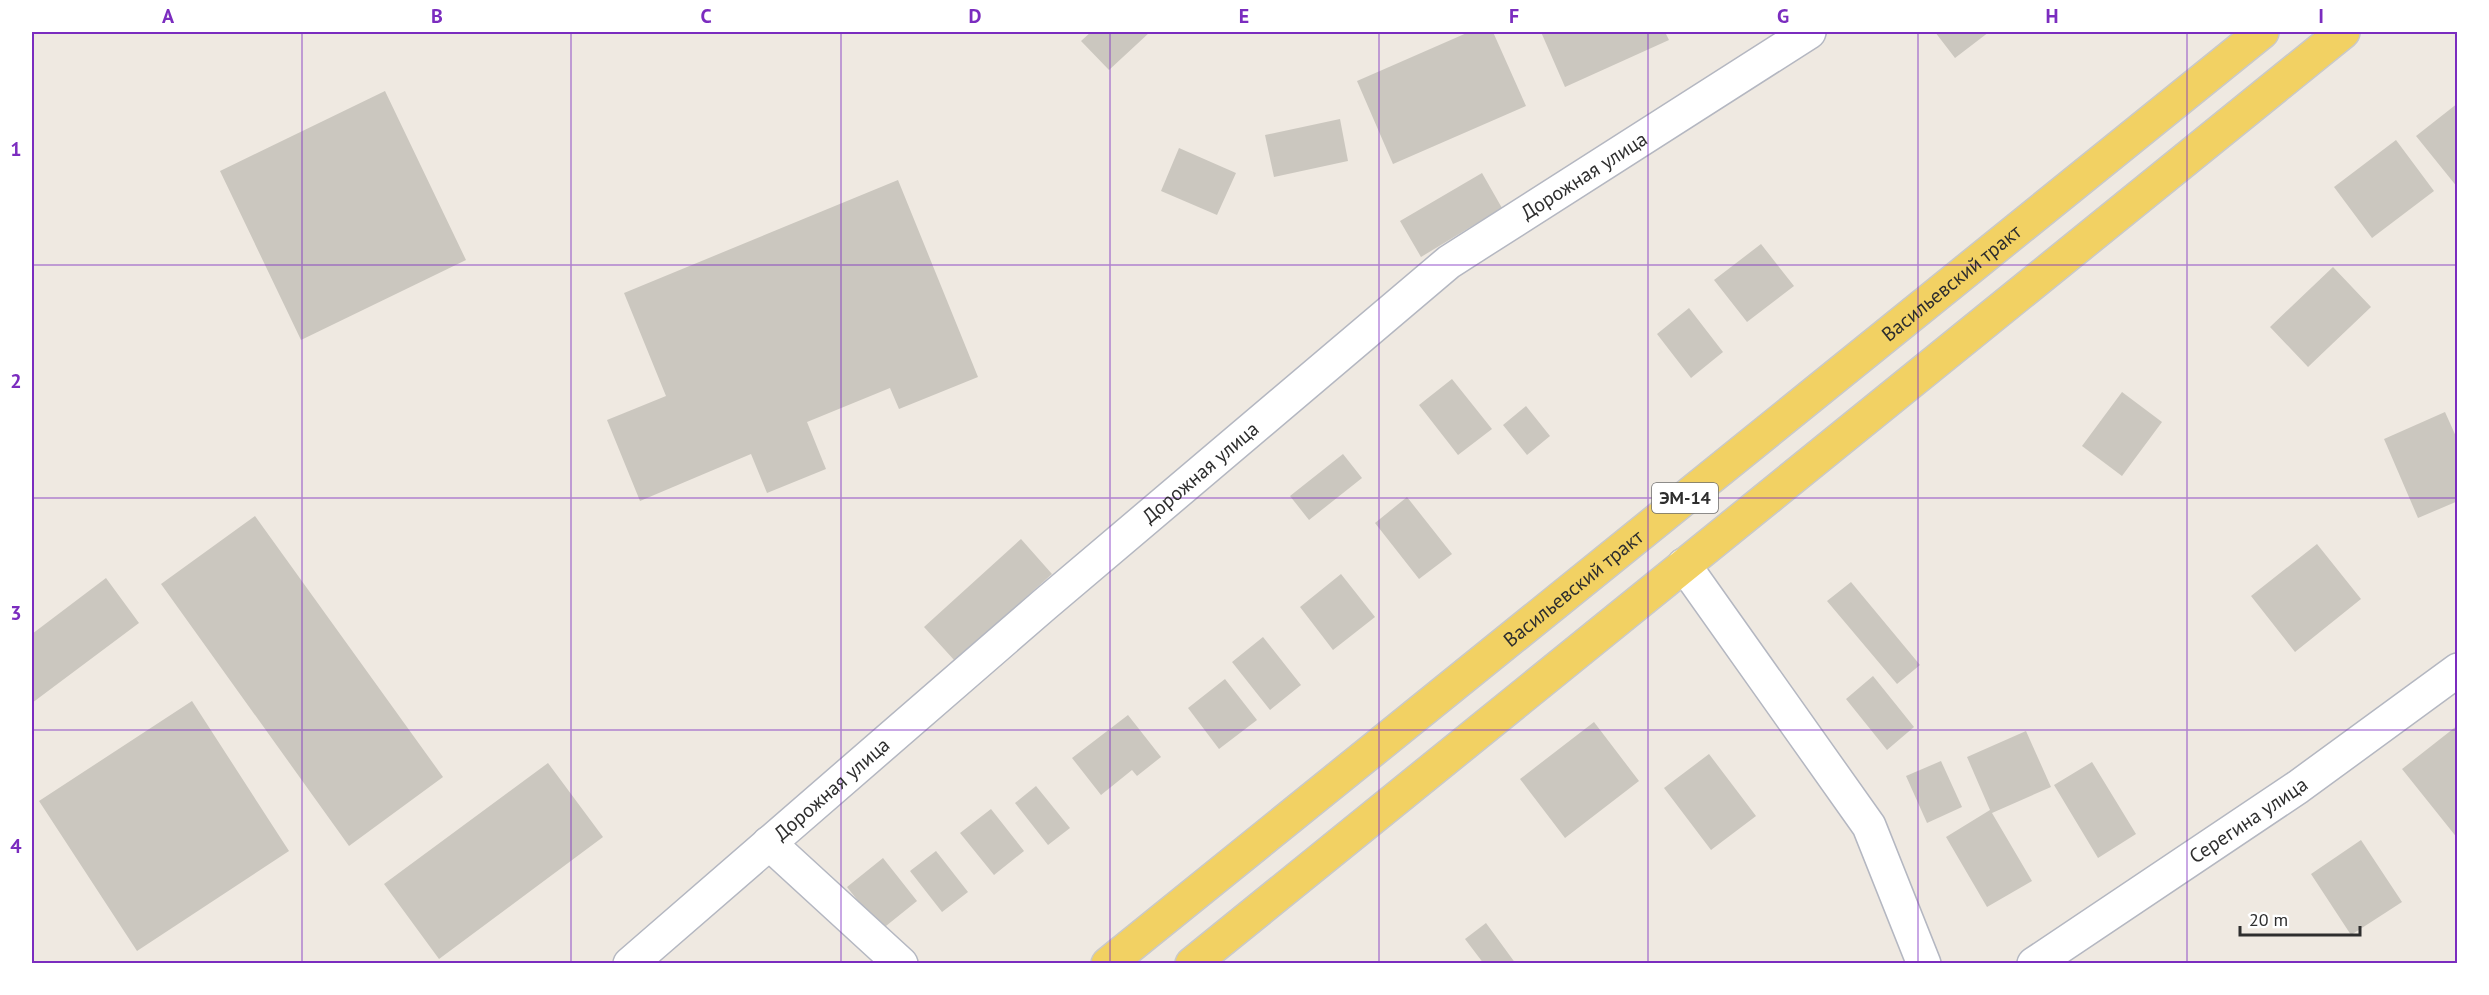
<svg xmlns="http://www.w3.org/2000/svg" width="2489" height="995" viewBox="0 0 2489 995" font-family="'PT Sans',sans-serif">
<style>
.building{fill:#cbc7bf}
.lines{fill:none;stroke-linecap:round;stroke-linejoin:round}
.minor-casing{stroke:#b4b7c1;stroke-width:36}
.primary-casing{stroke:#c9c9c9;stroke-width:36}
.minor{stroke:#fff;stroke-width:33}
.primary{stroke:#f2d163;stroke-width:33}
.grid{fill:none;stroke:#7b2cbf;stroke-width:1.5;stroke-opacity:0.55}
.labels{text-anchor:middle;stroke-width:4.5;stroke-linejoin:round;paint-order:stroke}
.shield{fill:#fff;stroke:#6d6d6d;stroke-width:1.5}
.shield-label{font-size:18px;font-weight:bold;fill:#2e2e2e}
.street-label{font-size:20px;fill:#2e2e2e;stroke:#fff}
.neatline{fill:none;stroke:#7b2cbf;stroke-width:2}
.grid-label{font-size:20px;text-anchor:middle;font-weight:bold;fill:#7b2cbf}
</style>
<rect width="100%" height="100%" fill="#efe9e1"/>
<path class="building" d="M1091,32H1150L1109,70L1081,41Z
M1469,32H1493L1526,106L1393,164L1357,81Z
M1541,32H1665L1669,40L1565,87Z
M1935,32H1989L1955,58Z
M385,91L466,260L301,340L220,171Z
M2458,103V188L2416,136Z
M1340,119L1348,161L1274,177L1265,135Z
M2396,140L2434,191L2372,238L2334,187Z
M1179,148L1236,173L1217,215L1161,191Z
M1482,173L1502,208L1421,257L1400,221Z
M898,180L978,377L899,409L890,388L807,422L826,469L767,493L751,454L640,501L607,420L666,396L624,293Z
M1761,244L1794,286L1747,322L1714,280Z
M2333,267L2371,307L2308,367L2270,327Z
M1689,308L1723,352L1691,378L1657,334Z
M1452,379L1492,429L1458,455L1419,405Z
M2122,392L2162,422L2122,476L2082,446Z
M1526,406L1550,436L1527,455L1503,425Z
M2445,412L2458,441V501L2418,518L2384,439Z
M1343,454L1362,478L1309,520L1290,496Z
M1407,497L1452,554L1419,579L1375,523Z
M255,516L443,777L349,846L161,584Z
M1021,539L1052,574L955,661L924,627Z
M2317,544L2361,599L2295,652L2251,596Z
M1341,574L1375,617L1333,650L1300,607Z
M106,578L139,623L32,703V634Z
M1851,582L1920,665L1897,684L1827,601Z
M1263,637L1301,685L1270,710L1232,662Z
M1873,676L1914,727L1887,750L1846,699Z
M1225,679L1257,720L1219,749L1188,708Z
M192,701L289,851L137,951L39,801Z
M1128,715L1161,757L1137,776L1132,770L1101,795L1072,758Z
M1594,722L1639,781L1565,838L1520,779Z
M2458,725V839L2402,769Z
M2026,731L2051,787L1992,813L2032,881L1987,907L1946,837L1990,810L1967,757Z
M1709,754L1756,816L1711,850L1664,788Z
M1941,761L1962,807L1927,823L1906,776Z
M2092,762L2136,834L2098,858L2054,785Z
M548,763L603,837L439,959L384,884Z
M1036,786L1070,828L1048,845L1015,803Z
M991,809L1024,851L994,875L960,833Z
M2361,840L2402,902L2351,935L2311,874Z
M936,851L968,892L942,912L910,871Z
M883,858L917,901L881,930L847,887Z
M1486,923L1516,964H1484L1465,939Z"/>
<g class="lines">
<defs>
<g id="minor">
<path d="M1684,565L1869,826L1924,964"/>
<path d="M769,843L901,964"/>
<path id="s1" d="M630,964L1044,605L1449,262L1809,32"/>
<path id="s2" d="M2034,964L2298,787L2458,670"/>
</g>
<g id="primary">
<path id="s3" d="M1108,964L2262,32"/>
<path d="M1192,964L2343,32"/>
</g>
</defs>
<use href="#minor" class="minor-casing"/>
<use href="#primary" class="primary-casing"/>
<use href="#minor" class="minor"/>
<use href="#primary" class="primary"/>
</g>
<path class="grid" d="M302,32V964M571,32V964M841,32V964M1110,32V964M1379,32V964M1648,32V964M1918,32V964M2187,32V964M32,265H2458M32,498H2458M32,730H2458"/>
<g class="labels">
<rect class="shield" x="1652" y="483" width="66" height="30" rx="4.5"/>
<g class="shield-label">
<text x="1685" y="504">ЭМ-14</text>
</g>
<g class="street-label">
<text dy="7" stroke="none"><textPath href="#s1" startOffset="1239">Дорожная улица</textPath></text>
<text dy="7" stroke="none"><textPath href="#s3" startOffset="1084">Васильевский тракт</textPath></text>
<text dy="7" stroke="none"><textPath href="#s1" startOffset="753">Дорожная улица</textPath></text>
<text dy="7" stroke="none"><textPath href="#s3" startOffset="598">Васильевский тракт</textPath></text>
<text dy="7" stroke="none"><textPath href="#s1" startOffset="267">Дорожная улица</textPath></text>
<text dy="7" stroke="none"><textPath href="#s2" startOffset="258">Серегина улица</textPath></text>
</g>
</g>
<rect width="2489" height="995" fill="none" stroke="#ffffff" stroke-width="66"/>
<path d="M2240 926v9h120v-9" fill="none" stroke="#2e2e2e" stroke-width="3"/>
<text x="2249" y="926" font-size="18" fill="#2e2e2e" stroke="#ffffff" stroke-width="4.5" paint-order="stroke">20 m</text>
<rect x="33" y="33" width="2423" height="929" class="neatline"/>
<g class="grid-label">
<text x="168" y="23">A</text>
<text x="437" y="23">B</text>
<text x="706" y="23">C</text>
<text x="975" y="23">D</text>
<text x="1244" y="23">E</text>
<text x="1514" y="23">F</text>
<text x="1783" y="23">G</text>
<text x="2052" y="23">H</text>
<text x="2321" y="23">I</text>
<text x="16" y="156">1</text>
<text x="16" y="388">2</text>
<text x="16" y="620">3</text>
<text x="16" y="853">4</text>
</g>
</svg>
